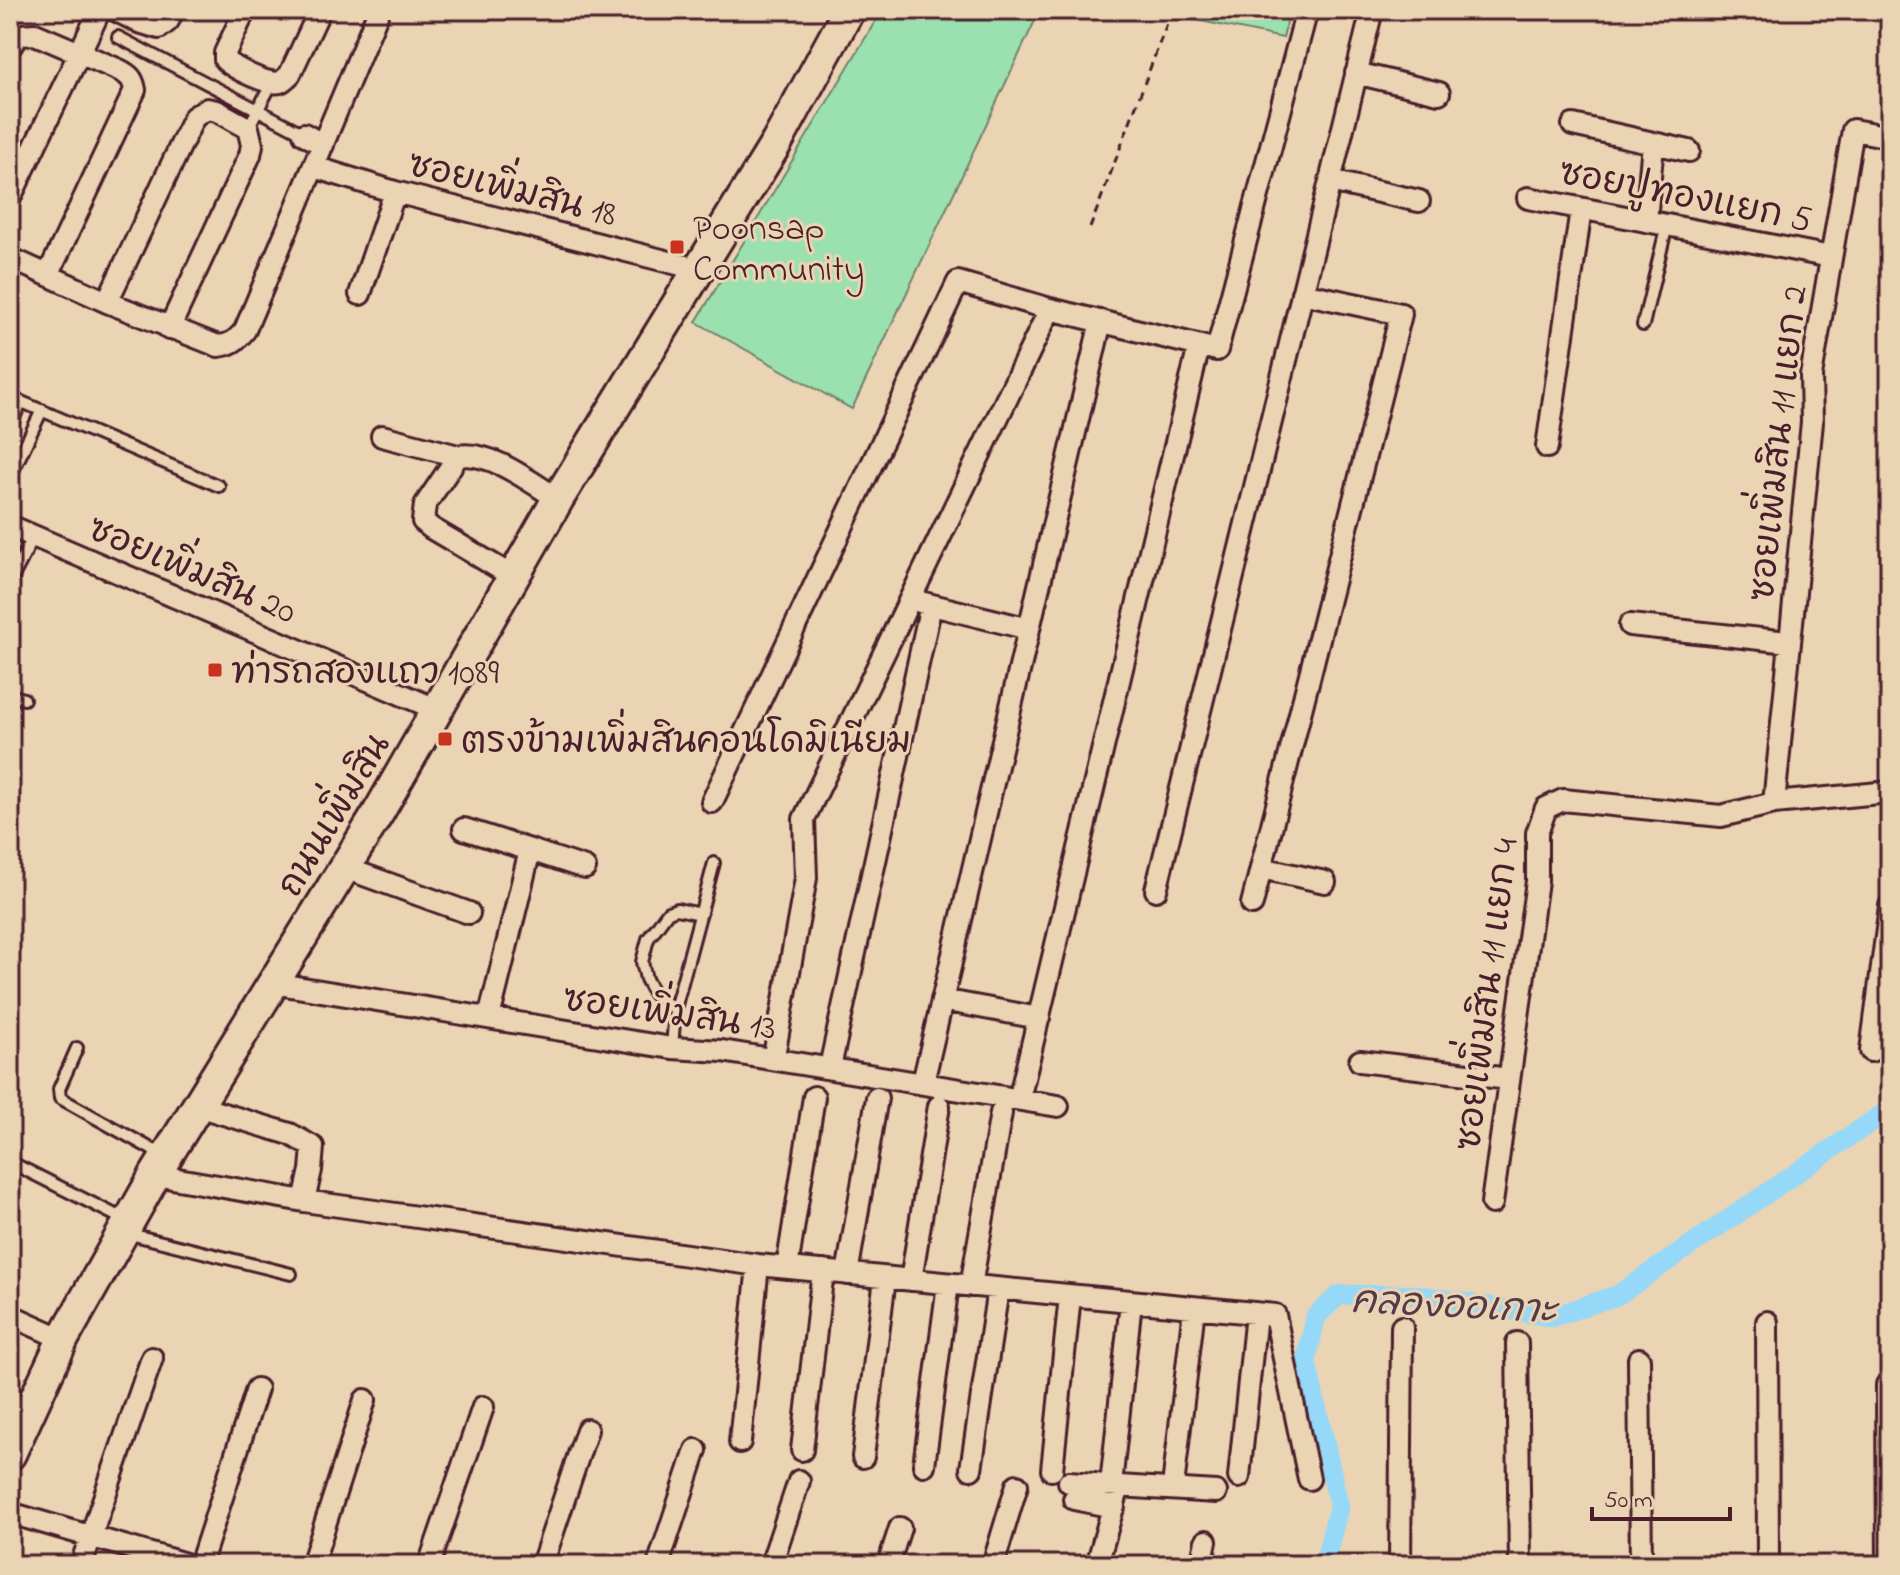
<svg xmlns="http://www.w3.org/2000/svg" width="1900" height="1575" viewBox="0 0 1900 1575" font-family="'Indie Flower','Playpen Sans Thai',sans-serif">
<style>
.green{fill:#9ae1af;stroke:#72806d;stroke-width:2}
.lines{fill:none;stroke-linecap:round;stroke-linejoin:round}
.canal{stroke:#96d8f8;stroke-width:20}
.lane-casing{stroke:#4a1f2b;stroke-width:16}
.street-casing{stroke:#4a1f2b;stroke-width:26}
.secondary-casing{stroke:#4a1f2b;stroke-width:36}
.path{stroke:#4a1f2b;stroke-width:3;stroke-dasharray:8 6;stroke-linecap:butt}
.lane{stroke:#ead4b3;stroke-width:10}
.street{stroke:#ead4b3;stroke-width:20}
.secondary{stroke:#ead4b3;stroke-width:30}
.poi-dot{fill:#c8321e;stroke:#ead4b3;stroke-width:3}
.labels{text-anchor:middle;stroke-width:6;stroke-linejoin:round;paint-order:stroke}
.street-label{font-size:36px;fill:#4a1f2b;stroke:#ead4b3}
.poi-label{font-size:36px;fill:#4a1f2b;stroke:#ead4b3;text-anchor:start}
.water-label{font-size:38px;font-style:italic;fill:#553b4a;stroke:#ead4b3}
</style>
<rect width="100%" height="100%" fill="#ead4b3"/>
<filter id="ink" filterUnits="userSpaceOnUse"><feTurbulence type="fractalNoise" baseFrequency=".0125" numOctaves="2"/><feDisplacementMap in="SourceGraphic" scale="16" xChannelSelector="R" yChannelSelector="G"/><feConvolveMatrix kernelMatrix="1 2 1 2 8 2 1 2 1" color-interpolation-filters="sRGB"/></filter>
<g filter="url(#ink)">
<path class="green" d="M882,10H1040L852,409L696,322Z
M1147,10H1290L1283,38Z"/>
<g class="lines">
<path class="canal" d="M1324,1565L1339,1506L1306,1361L1316,1316L1339,1295H1418L1552,1317L1618,1295L1890,1109"/>
<defs>
<path id="lane" d="M118,37L304,134
M248,128L272,83
M1643,325L1667,225
M10,397L219,486
M10,427L21,402
M10,477L42,410
M10,582L34,536
M10,695L24,699
M675,1009L654,994L646,979L642,962L648,939L668,912L677,909L701,914
M77,1048L59,1089L60,1098L164,1156
M672,1048L675,1009L714,863
M14,1164L127,1221
M126,1233L291,1274"/>
<path id="street" d="M115,10L139,22L159,28L168,21L173,10
M245,10L225,53V60C234,68 268,86 280,82C283,81 287,77 290,74L320,10
M10,47L19,35L35,34L119,70C129,75 133,78 135,90L48,275
M1356,73L1439,93
M1573,125L1689,151
M304,134L323,145
M314,167L395,192L697,269
M1330,181L1419,201
M10,198L100,10
M1528,198L1831,257
M1646,221L1653,143
M10,258L107,302L218,346C231,345 237,340 245,330L379,10
M360,294L395,192
M107,302L194,117L207,109L217,111L248,128L252,145L250,155L169,329
M382,436L458,456
M1547,447L1581,209
M10,526L438,710
M512,576L431,528L423,521L425,505L458,456C490,450 530,482 558,499
M920,602L1029,629
M1630,625L1789,642
M712,802L958,282L1050,309
M1774,803L1812,422L1811,376L1853,130L1890,137
M464,829L530,850
M345,868L469,913
M1261,868L1325,882
M1156,890L1372,10
M1252,904L1401,314L1302,293
M272,983L672,1048L722,1051L1058,1106
M942,1000L1039,1018
M489,1018L530,850L585,868
M775,1050L806,878L804,819L1050,309L1217,350L1307,10
M1871,1051L1890,906
M832,1058L931,605
M1360,1061L1509,1079
M925,1074L1101,321
M1022,1087L1199,346
M197,1106L290,1134L313,1147L311,1170L304,1201
M155,1175L304,1201L758,1265L1275,1315L1309,1479
M1492,1203L1537,881V833L1546,808L1563,800L1721,816L1774,803L1890,792
M787,1268L814,1097
M847,1274L877,1098
M911,1280L939,1106
M971,1286L1001,1113
M10,1315L63,1339
M1767,1322L1768,1565
M1517,1343L1520,1565
M1639,1359L1641,1565
M1887,1385L1888,1565
M740,1442L758,1265
M802,1450L823,1271
M863,1457L885,1278
M924,1465L948,1284
M971,1469L998,1289
M1052,1470L1070,1296
M1112,1475L1131,1302
M1239,1477L1256,1314
M1174,1478L1194,1308
M1069,1482L1119,1486L1097,1565
M1119,1486L1216,1492
M1074,1499L1114,1507
M10,1513L189,1565
M81,1565L152,1358
M200,1565L257,1389
M312,1565L365,1400
M429,1565L483,1407
M542,1565L587,1430
M658,1565L696,1450
M771,1565L799,1481
M888,1565L900,1528
M993,1565L1017,1485
M1201,1565L1206,1541
M1400,1565L1402,1327"/>
<path id="secondary" d="M10,1454L63,1339L155,1175L377,815L558,499L777,142L849,10"/>
</defs>
<use href="#lane" class="lane-casing"/>
<use href="#street" class="street-casing"/>
<use href="#secondary" class="secondary-casing"/>
<path class="path" d="M1090,228L1172,10"/>
<use href="#lane" class="lane"/>
<use href="#street" class="street"/>
<use href="#secondary" class="secondary"/>
</g>
</g>
<g class="poi-dot">
<rect x="669" y="239" width="16" height="16" rx="4"/>
<rect x="207" y="662" width="16" height="16" rx="4"/>
<rect x="437" y="731" width="16" height="16" rx="4"/>
</g>
<g class="labels">
<g class="street-label">
<text transform="translate(513 187) rotate(14)" y="13">ซอยเพิ่มสิน 18</text>
<text transform="translate(1686 194) rotate(11)" y="13">ซอยปูทองแยก 5</text>
<text transform="translate(1776 443) rotate(-84)" y="13">ซอยเพิ่มสิน 11 แยก 2</text>
<text transform="translate(193 568) rotate(23)" y="13">ซอยเพิ่มสิน 20</text>
<text transform="translate(332 814) rotate(-59)" y="13">ถนนเพิ่มสิน</text>
<text transform="translate(1485 994) rotate(-83)" y="13">ซอยเพิ่มสิน 11 แยก 4</text>
<text transform="translate(670 1011) rotate(8)" y="13">ซอยเพิ่มสิน 13</text>
</g>
<g class="poi-label">
<text x="693" y="239">Poonsap<tspan x="693" dy="41">Community</tspan></text>
<text x="231" y="683">ท่ารถสองแถว 1089</text>
<text x="461" y="752">ตรงข้ามเพิ่มสินคอนโดมิเนียม</text>
</g>
<g class="water-label">
<text transform="translate(1454 1304) rotate(3)" y="13">คลองออเกาะ</text>
</g>
</g>
<rect width="1900" height="1575" fill="none" stroke="#ead4b3" stroke-width="40"/>
<rect x="20" y="20" width="1860" height="1535" fill="none" stroke="#4a1f2b" stroke-width="3" filter="url(#ink)"/>
<path d="M1592 1507v12h138v-12" fill="none" stroke="#4a1f2b" stroke-width="4"/>
<text x="1604" y="1507" font-size="24" fill="#4a1f2b" stroke="#ead4b3" stroke-width="6" paint-order="stroke">50 m</text>
</svg>
